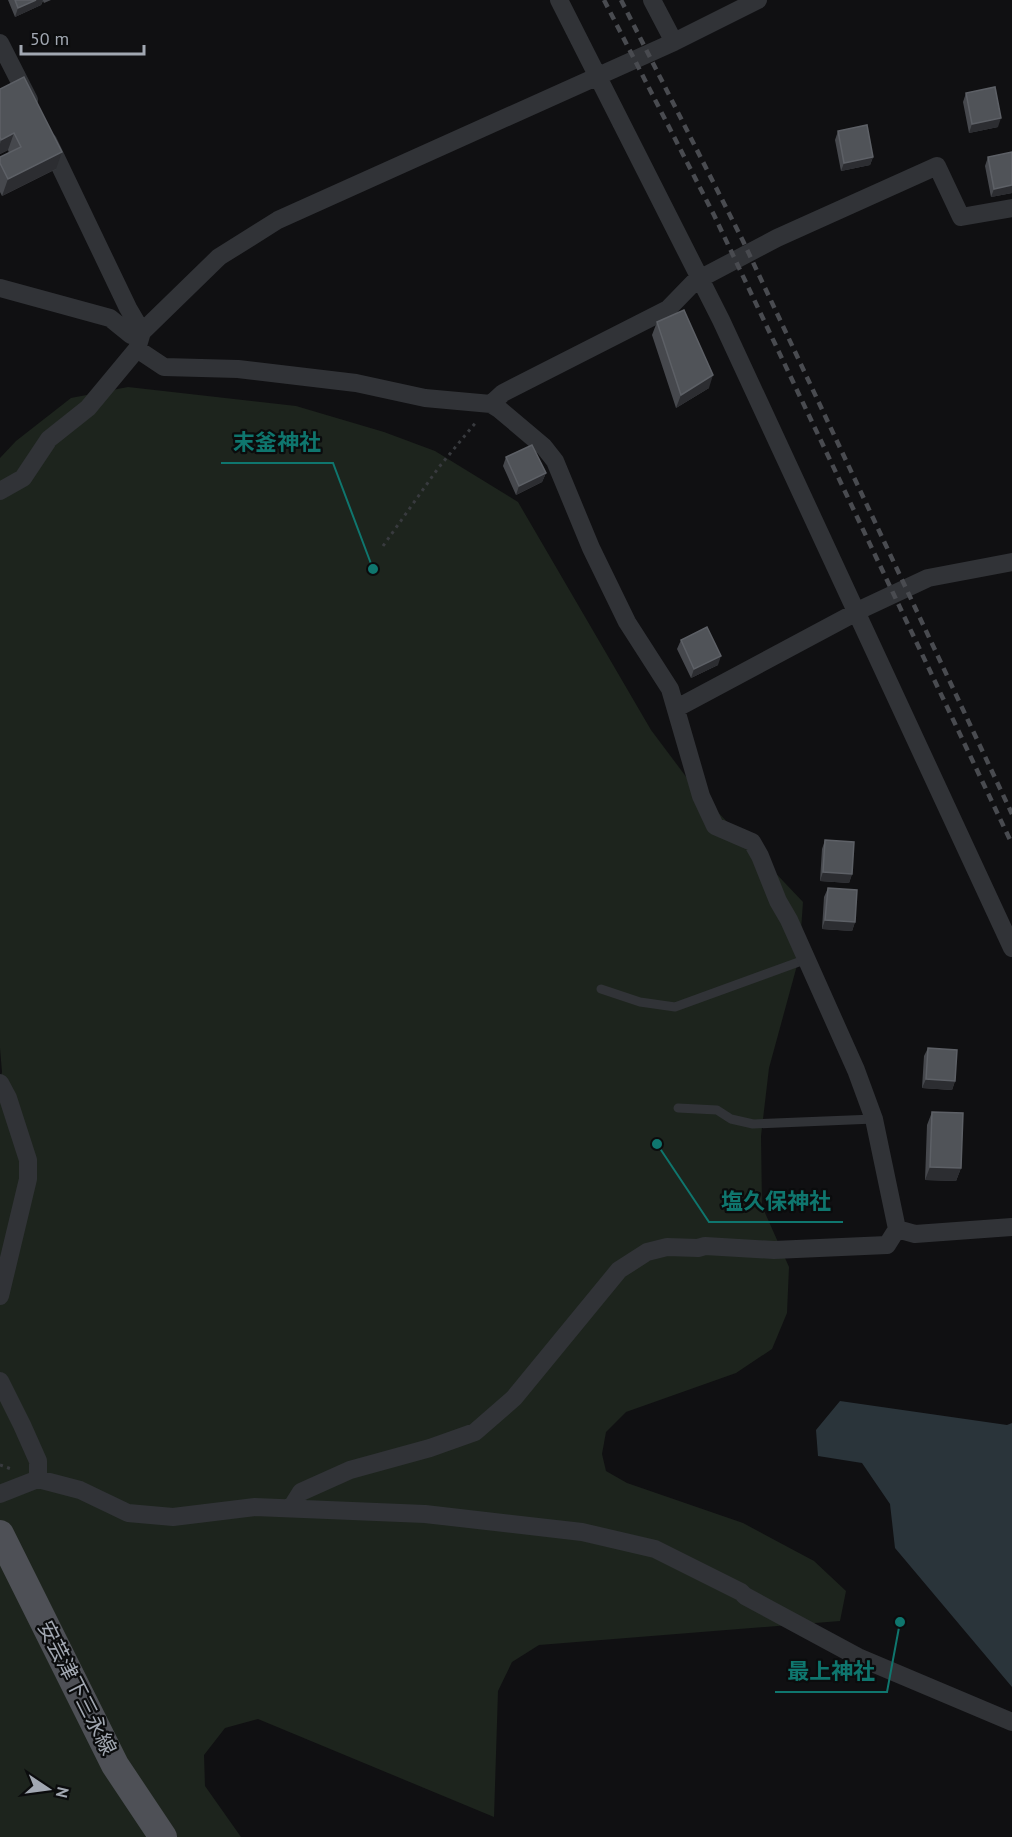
<svg xmlns="http://www.w3.org/2000/svg" width="1012" height="1837" viewBox="0 0 1012 1837" font-family="'PT Sans','Noto Sans JP',sans-serif">
<style>
.green{fill:#1d241d}
.water{fill:#2a343a}
.lines{fill:none;stroke-linecap:round;stroke-linejoin:round}
.path{stroke:#383a3e;stroke-width:3;stroke-dasharray:3 4.5;stroke-linecap:butt}
.lane{stroke:#313337;stroke-width:9}
.street{stroke:#313337;stroke-width:18}
.primary{stroke:#4e5056;stroke-width:28}
.rail{stroke:#494b50;stroke-width:4.5;stroke-dasharray:8 6;stroke-linecap:butt}
.wall{fill:#46484d}
.shaded-wall{fill:#2c2d31}
.building{fill:#505358;stroke:#5d6066;stroke-width:1.5}
.labels{text-anchor:middle;stroke-width:4.5;stroke-linejoin:round;paint-order:stroke}
.street-label{font-size:21px;fill:#a2a8b2;stroke:#0b0c0d}
.leader{fill:none;stroke:#0f766e;stroke-width:2}
.callout-dot{fill:#0f766e;stroke:#0b0c0d;stroke-width:2}
.callout-label{font-size:22px;text-anchor:middle;font-weight:bold;fill:#0f766e;stroke:#0b0c0d;stroke-width:4.5;stroke-linejoin:round;paint-order:stroke}
</style>
<rect width="100%" height="100%" fill="#101012"/>
<path class="green" d="M128,387L296,406L384,432L435,451L518,502L651,730L693,786L803,902L799,958L769,1068L761,1136L762,1206L789,1267L787,1313L772,1349L736,1373L626,1412L606,1432L602,1454L606,1471L627,1483L743,1523L814,1561L846,1591L840,1621L539,1645L512,1662L498,1691L494,1817L258,1719L225,1728L204,1755L205,1786L241,1837H0V1080L2,1072L0,1048V458L16,441L71,398Z"/>
<path class="water" d="M840,1401L1007,1425L1012,1423V1687L895,1548L890,1504L862,1463L818,1456L816,1430Z"/>
<g class="lines">
<path class="path" d="M383,546L439,467L477,421
M0,1465L14,1470"/>
<path class="lane" d="M601,989L640,1002L675,1007L807,959
M678,1108L717,1110L731,1119L753,1124L874,1119"/>
<path class="street" d="M559,0L721,320L1012,948
M652,0L674,42
M0,43L29,100
M0,288L110,318L131,335L142,332L219,257L278,220L674,42L758,0
M137,349L164,367L238,369L356,383L425,398L491,404L499,409L544,447L555,461L591,548L627,622L670,689L701,796L715,826L752,842L760,856L778,901L789,920L856,1070L874,1119L897,1229L887,1245L774,1250L705,1246L698,1248L667,1247L647,1252L619,1270L514,1398L475,1432L430,1448L350,1470L301,1492L291,1508
M491,404L503,393L668,309L699,277L705,276L777,238L937,166L961,217L1012,208
M0,491L23,478L49,439L88,408L137,349L142,332L128,308L48,141
M677,708L864,608L928,578L1012,562
M0,1083L8,1098L28,1160V1179L0,1296
M897,1229L915,1234L1012,1227
M0,1381L22,1425L38,1461V1479
M0,1494L38,1479L80,1490L128,1513L173,1517L255,1507L425,1514L582,1532L655,1549L741,1592L745,1596L858,1657L1012,1722"/>
<path class="primary" d="M0,1534L115,1765L163,1837"/>
<path class="rail" d="M604,0L714,215L1012,844
M621,0L743,241L1012,814"/>
</g>
<path class="wall" d="M8,0H51L44,3L43,1L41,5L15,17Z
M0,89L56,169L2,196L0,192V157L9,153L8,150L0,154Z
M966,93L998,127L969,133L963,102Z
M838,131L873,157L870,165L841,171L835,140Z
M1012,152V193L991,197L985,166L988,157Z
M657,322L709,388L676,408L652,335Z
M506,457L546,473L542,482L516,495L503,466Z
M681,640L718,665L691,678L677,649Z
M825,840L852,874L849,883L820,881L822,849Z
M828,888L855,922L852,931L822,929L824,897Z
M928,1048L955,1081L952,1090L922,1088L924,1056Z
M932,1112L961,1168L956,1181L925,1180L927,1125Z"/>
<path class="shaded-wall" d="M36,0H43L41,5L15,17L18,8Z
M1001,118L998,127L969,133L972,124Z
M14,133L8,150L0,154V144L1,140Z
M62,152L56,169L2,196L8,179Z
M873,157L870,165L841,171L844,163Z
M1012,185V193L991,197L994,189Z
M713,375L709,388L676,408L681,395Z
M546,473L542,482L516,495L519,486Z
M721,656L718,665L691,678L694,669Z
M823,872L852,874L849,883L820,881Z
M825,920L855,922L852,931L822,929Z
M926,1079L955,1081L952,1090L922,1088Z
M930,1167L961,1168L956,1181L925,1180Z"/>
<path class="building" d="M15,0H36L18,8Z
M24,77L62,152L8,179L0,163V157L21,147L14,133L1,140L0,137V89Z
M995,87L1001,118L972,124L966,93Z
M867,125L873,157L844,163L838,131Z
M1012,152V185L994,189L988,157Z
M684,310L713,375L681,395L657,322Z
M532,445L546,473L519,486L506,457Z
M707,627L721,656L694,669L681,640Z
M825,840L854,842L852,874L823,872Z
M828,888L857,890L855,922L825,920Z
M928,1048L957,1050L955,1081L926,1079Z
M932,1112L963,1113L961,1168L930,1167Z"/>
<g class="labels">
<g class="street-label">
<text transform="translate(77 1688) rotate(63)" y="7">安芸津下三永線</text>
</g>
</g>
<path class="leader" d="M373 569L333 463H221M657 1144L709 1222H843M900 1622L887 1692H775"/>
<g class="callout-dot">
<circle cx="373" cy="569" r="6"/>
<circle cx="657" cy="1144" r="6"/>
<circle cx="900" cy="1622" r="6"/>
</g>
<g class="callout-label">
<text x="277" y="450">末釜神社</text>
<text x="776" y="1209">塩久保神社</text>
<text x="831" y="1679">最上神社</text>
</g>
<g transform="translate(48 1789) rotate(103)" stroke="#0b0c0d" stroke-width="4.5" paint-order="stroke">
<path d="M0-4.5L10 22L0 15L-10 22Z" fill="#a2a8b2"/>
<text y="-9" font-size="16" font-weight="bold" text-anchor="middle" fill="#a2a8b2">N</text>
</g>
<path d="M21 45v9h123v-9" fill="none" stroke="#a2a8b2" stroke-width="3"/>
<text x="30" y="45" font-size="18" fill="#a2a8b2" stroke="#0b0c0d" stroke-width="4.5" paint-order="stroke">50 m</text>
</svg>
